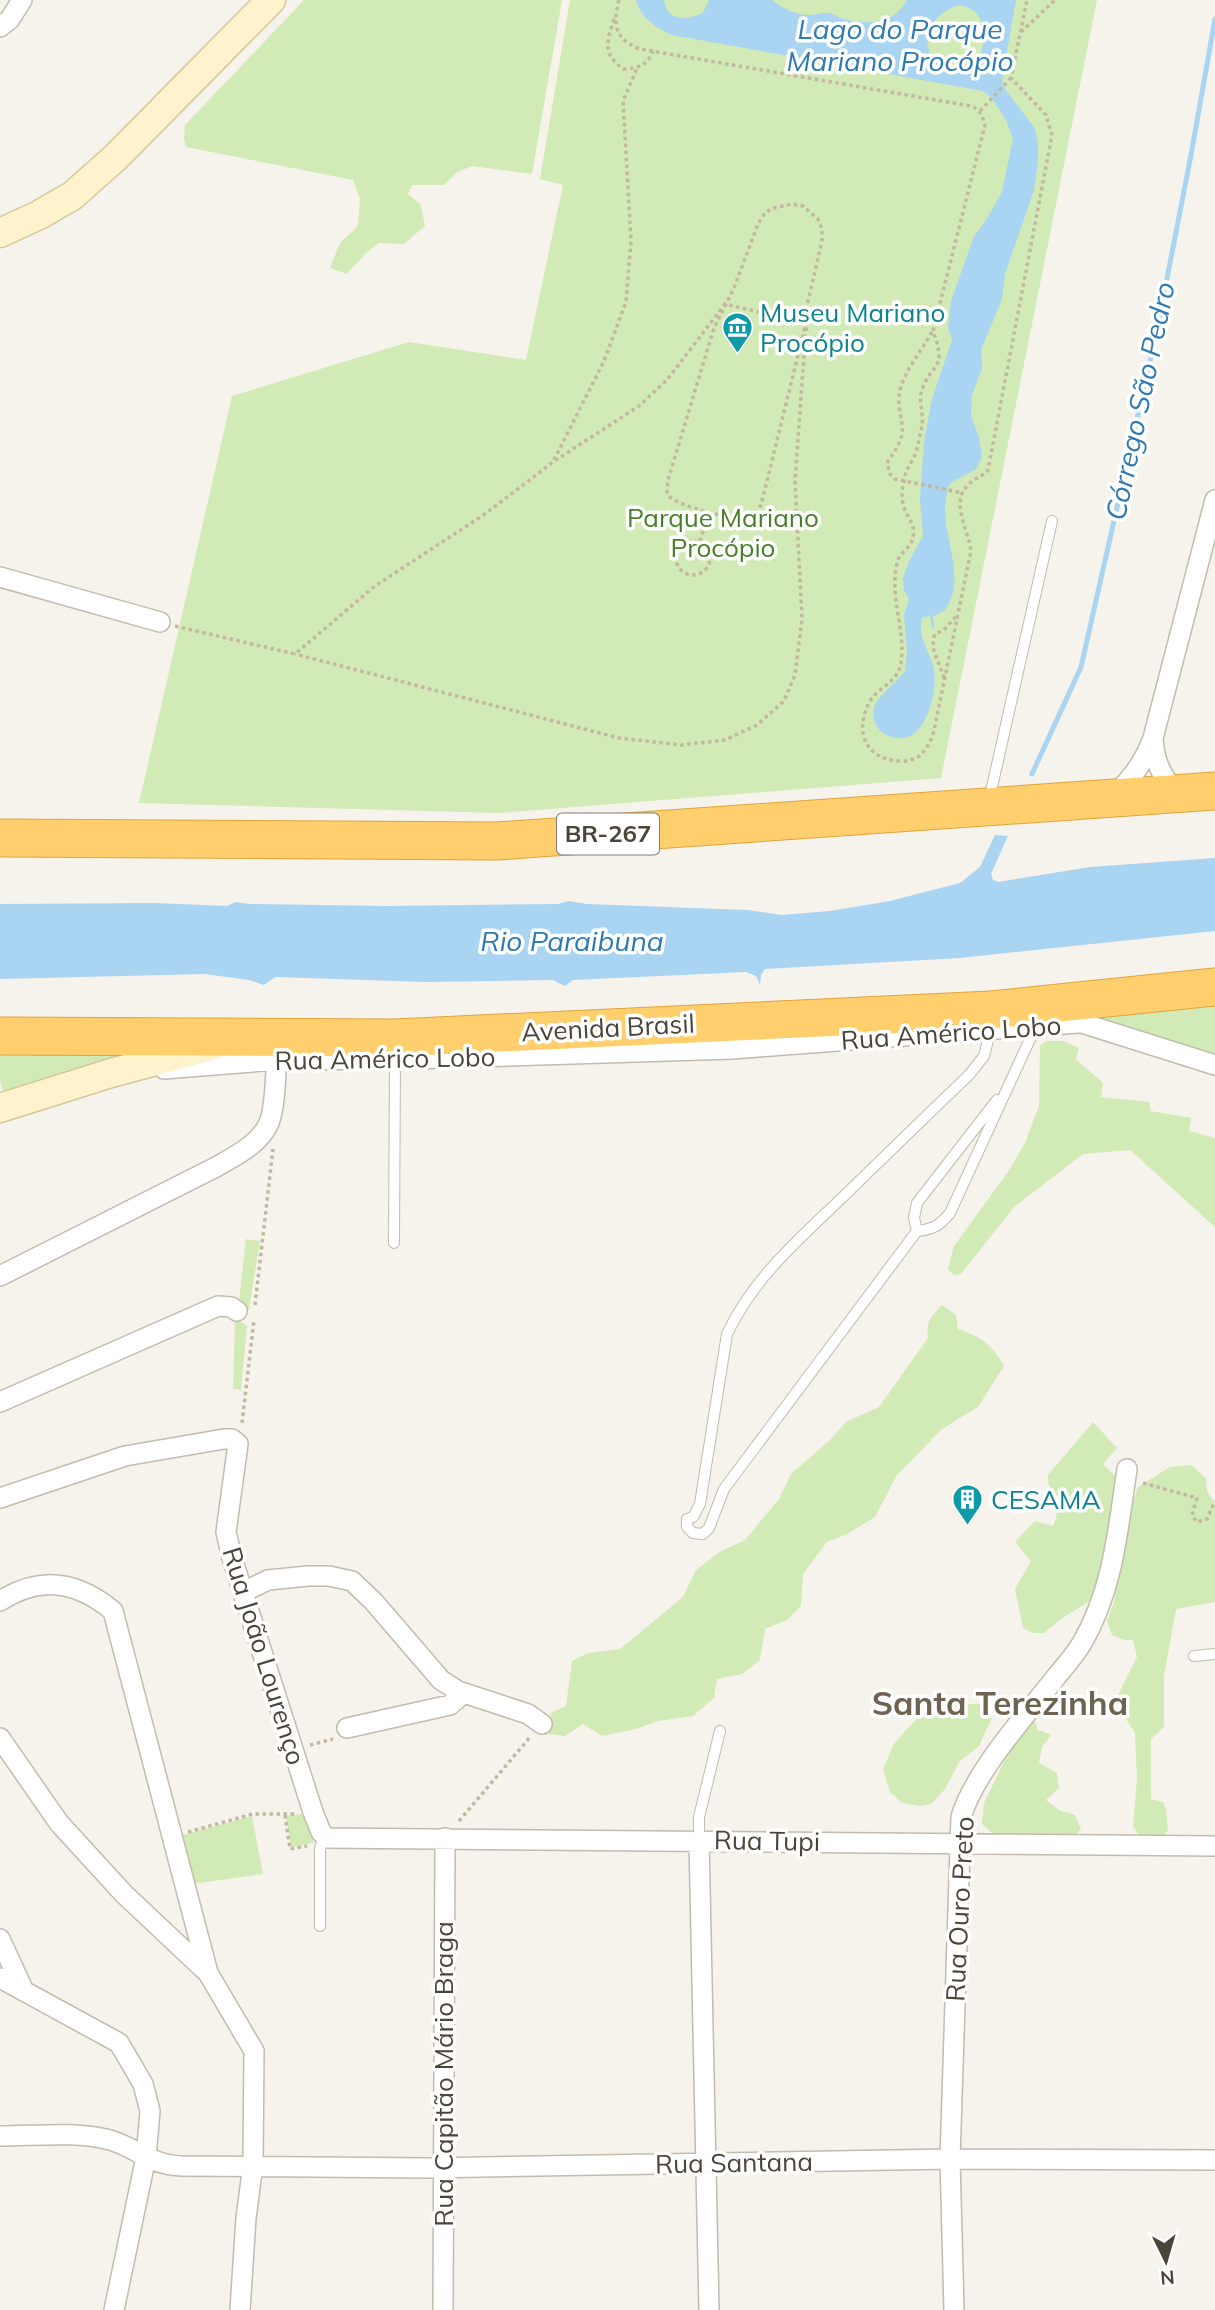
<svg xmlns="http://www.w3.org/2000/svg" width="1215" height="2310" viewBox="0 0 1215 2310" font-family="Mulish,sans-serif">
<style>
.green{fill:#d2eab5}
.water{fill:#a9d4f2;fill-rule:evenodd}
.lines{fill:none;stroke-linecap:round;stroke-linejoin:round}
.stream{stroke:#a9d4f2;stroke-width:5}
.lane-casing{stroke:#c2bbae;stroke-width:12}
.street-casing{stroke:#c2bbae;stroke-width:22}
.secondary-casing{stroke:#d6c79b;stroke-width:31}
.highway-casing{stroke:#e0a43c;stroke-width:39}
.path{stroke:#c4b79f;stroke-width:3.5;stroke-dasharray:3.5 3.5;stroke-linecap:butt}
.lane{stroke:#fff;stroke-width:10}
.street{stroke:#fff;stroke-width:19}
.secondary{stroke:#fff3cd;stroke-width:28}
.highway{stroke:#ffcf6e;stroke-width:37}
.labels{text-anchor:middle;stroke-width:7;stroke-linejoin:round;paint-order:stroke}
.shield{fill:#fff;stroke:#817c74;stroke-width:2}
.shield-label{font-size:24px;font-weight:bold;fill:#4b4439}
.culture-label{font-size:26px;fill:#0d838f;stroke:#fff;text-anchor:start}
.park-label{font-size:26px;fill:#4a7f2a;stroke:#fff}
.street-label{font-size:26px;fill:#4b4439;stroke:#fff}
.water-label{font-size:28px;font-style:italic;fill:#2e7ab2;stroke:#fff}
.district-label{font-size:33px;font-weight:bold;fill:#6e6250;stroke:#fff}
</style>
<rect width="100%" height="100%" fill="#f6f3ec"/>
<path class="green" d="M304,0H562L532,174L472,166L456,173L444,185H412L408,194L421,205L425,226L404,244L379,243L366,253L347,274L330,268L340,243L358,226L360,199L353,180L186,147L184,139L185,125Z
M570,0H1097L941,778L499,813L139,803L232,396L409,342L526,360L563,185L540,179Z
M1215,1003V1058L1076,1016Z
M1046,1041H1063L1079,1048L1076,1059L1103,1083L1101,1097L1149,1102L1151,1111L1191,1118L1189,1131L1215,1138V1227L1130,1150L1083,1154L1014,1207L961,1274L954,1275L948,1269L954,1246L1008,1172L1025,1143L1039,1106L1040,1046Z
M0,1044L162,1045L4,1097L0,1080Z
M246,1239L260,1241L249,1310L239,1301Z
M942,1305L956,1315L958,1329C980,1336 993,1345 1004,1366L978,1407L942,1429L897,1475L875,1517L847,1534L827,1542L803,1574L801,1606L787,1620L765,1629L760,1660L742,1674L717,1679L714,1698L693,1716L658,1721L636,1729L602,1736L583,1724L565,1736L549,1734L551,1713L566,1706L572,1661L588,1653L620,1649L683,1597L696,1570L721,1551L745,1540L779,1499L791,1474L830,1440L846,1422L879,1407L928,1338C925,1322 932,1316 942,1305Z
M235,1318L247,1326L241,1390L233,1389Z
M1093,1422L1117,1448L1103,1464L1119,1480L1096,1599L1088,1602L1064,1617L1044,1633H1032L1023,1628L1015,1589L1031,1561L1015,1542L1035,1521L1053,1526C1064,1500 1048,1500 1048,1475Z
M1191,1465L1206,1478L1207,1491L1215,1504V1602L1176,1609L1164,1676V1727L1151,1739V1799L1163,1802L1166,1810L1168,1830L1164,1836L1140,1837L1133,1826L1137,1779L1135,1733L1124,1716L1117,1697L1137,1657L1133,1640H1124L1112,1635L1107,1621L1114,1602L1127,1520L1138,1487L1170,1467Z
M954,1704H982L992,1718L979,1746L960,1761L945,1789L931,1804L919,1806L902,1803L890,1792L883,1770L893,1745L917,1718L935,1706Z
M1033,1716L1038,1730L1051,1735L1042,1747L1039,1763L1057,1773L1059,1788L1046,1800L1059,1810L1075,1815L1081,1829L1071,1840L998,1838L982,1824L984,1803L1003,1764Z
M309,1813L314,1843L291,1847L286,1816Z
M252,1816L263,1874L192,1884L179,1836Z"/>
<path class="water" d="M636,0H664C667,22 687,20 703,13L709,0H772C782,8 794,14 807,15C814,16 822,12 829,13C834,14 839,18 844,19C869,25 893,25 907,0H1016L1002,80L1005,89L1034,127L1038,141V162L1034,190L1005,274L1002,299L981,350L982,369L972,395L971,416L979,437L982,457L976,469L950,483C947,492 945,501 945,510C945,543 967,582 944,611L933,616L934,628H932L930,616L923,617C915,635 931,652 934,669C937,687 930,718 917,731C900,748 868,733 874,708C876,697 898,681 905,671L907,651L904,615L909,599L904,590L903,578L909,561L923,536L920,499L924,442L932,399L952,340L948,327L951,301L974,236L985,222L1002,192L1013,139L1006,120L992,98L983,91L672,35C655,27 641,18 636,0ZM959,5C987,9 989,40 977,61C921,84 909,21 959,5Z
M995,835L1008,836L991,874L993,880L998,882L1090,867L1215,858V931L960,958L765,969L761,975L760,985L756,976L746,972L573,980L565,986L553,980L426,982L275,977L264,985L249,980L205,974L0,979V904L154,903L227,906L236,902L250,904L386,906L558,904L569,901L587,904L748,910L781,915L830,911L890,901L960,883L980,867Z"/>
<g class="lines">
<path class="stream" d="M1032,774L1081,667L1157,330L1191,155L1215,19"/>
<defs>
<path id="lane" d="M989,800L1052,521
M991,1028L984,1056L969,1075C927,1115 886,1155 845,1195C799,1239 754,1277 727,1334L700,1504L693,1517L687,1519V1527L693,1533L703,1534L709,1528L724,1489L917,1231C934,1229 939,1226 950,1213L1030,1039L1029,1023
M917,1231L914,1218L917,1203L997,1100
M394,1243L395,1058
M1194,1656L1215,1654
M699,1840V1817L720,1731
M320,1926V1850L323,1836"/>
<path id="street" d="M0,27L10,19L22,0
M0,577L160,622
M1153,739C1155,765 1162,774 1176,795
M1114,796C1132,778 1144,762 1153,738L1215,500
M1066,1018L1215,1065
M164,1069L276,1060L412,1059L732,1049L1078,1023
M0,1276L216,1167C235,1156 258,1145 268,1125C276,1110 276,1065 277,1047
M0,1402L218,1306L231,1307L237,1311
M0,1498L125,1456L224,1439H232L238,1444L226,1532L232,1558L313,1812L321,1832L327,1838L1215,1846
M243,1592L268,1580L308,1576H329L352,1581L374,1602L441,1680L458,1691L528,1714L542,1724
M0,1601C41,1575 77,1581 113,1611L208,1973L124,1894L59,1823L0,1738
M347,1728L450,1705L457,1699L458,1691
M699,1840L709,2310
M0,1939L23,1989
M208,1973L254,2051L253,2165L246,2218L240,2310
M0,1978L119,2043L143,2084L150,2111L146,2157L114,2310
M0,2136C36,2136 75,2131 110,2140C137,2148 150,2165 182,2166L427,2168L950,2159L1215,2160
M443,2310L445,1838
M954,2310L950,2159L961,1817C975,1771 1026,1715 1056,1677C1065,1666 1075,1655 1082,1643C1113,1590 1118,1530 1127,1469"/>
<path id="secondary" d="M0,233L39,215L72,196L116,157L271,0
M0,1108L111,1073L212,1046"/>
<path id="highway" d="M0,838L497,841L1215,791
M0,1036L395,1038L991,1010L1215,987"/>
</defs>
<use href="#lane" class="lane-casing"/>
<use href="#street" class="street-casing"/>
<use href="#secondary" class="secondary-casing"/>
<use href="#highway" class="highway-casing"/>
<path class="path" d="M619,0C613,24 614,39 640,49L971,106C980,110 982,115 985,125L933,331C949,374 929,361 921,394C919,404 924,415 922,426C920,435 918,448 914,457C910,465 905,471 904,481C902,489 901,499 904,507C907,518 916,524 913,537C911,549 899,552 897,563C889,597 906,630 901,663C898,683 877,687 869,703C853,734 868,762 903,761C920,761 927,749 933,735L971,551C969,531 949,501 969,484C975,478 982,477 988,470L1052,135L1046,115L1011,78L1027,0
M614,19C607,42 602,53 623,69C638,68 647,66 653,51
M1021,32L1055,0
M980,111L1011,78
M932,332C921,352 906,368 900,390C896,407 904,421 902,434C900,444 893,454 887,463L890,474L895,479L963,493
M554,460L604,361L626,302L631,241L623,101L637,68
M676 558a17 17 0 1 1 34 0a17 17 0 1 1-34 0Z
M700,541L709,512
M175,626L295,654L375,586L485,514L553,462L639,406L667,380L725,304L806,323L761,505C758,510 755,515 749,517C738,522 677,506 669,496C665,491 668,485 668,480L714,328L734,288L758,224L765,213L773,208L792,204L803,206L818,219L822,229V241L808,301L795,481L802,619L795,675L784,701L757,725L725,740L681,745L619,738L295,654
M944,678C940,663 929,650 935,634L944,630L957,615
M255,1305L273,1149
M242,1423L254,1320
M1143,1483L1197,1498L1192,1515L1197,1522L1207,1519L1215,1501
M310,1745L333,1739
M285,1815L290,1849L307,1846
M459,1821L531,1736
M188,1832L253,1814H297"/>
<use href="#lane" class="lane"/>
<use href="#street" class="street"/>
<use href="#secondary" class="secondary"/>
<use href="#highway" class="highway"/>
</g>
<defs>
<symbol id="museum-pin" viewBox="-11 -11 22 30"><path d="M0 17L-7.5 6A9.5 9.5 0 1 1 7.5 6Z" fill="#0f9aa8" stroke="#fff"/><path d="M0-6L6-3V-2H-6V-3ZM-5-1h2V3h-2ZM-1-1h2V3h-2ZM3-1h2V3H3ZM-6 4H6V6H-6Z" fill="#fff"/></symbol>
<symbol id="building-pin" viewBox="-11 -11 22 30"><path d="M0 17L-7.5 6A9.5 9.5 0 1 1 7.5 6Z" fill="#0f9aa8" stroke="#fff"/><path d="M-4-6H4V6H1V3H-1V6H-4ZM-2.5-4.3h1.7v1.8h-1.7ZM.8-4.3h1.7v1.8H.8ZM-2.5-1h1.7V.8h-1.7ZM.8-1h1.7V.8H.8Z" fill="#fff"/></symbol>
</defs>
<g fill-rule="evenodd">
<use href="#museum-pin" x="720" y="310" width="35" height="47"/>
<use href="#building-pin" x="950" y="1482" width="35" height="47"/>
</g>
<g class="labels">
<rect class="shield" x="557" y="813.5" width="102" height="41" rx="5"/>
<g class="shield-label">
<text x="608" y="842">BR-267</text>
</g>
<g class="culture-label">
<text x="760" y="322">Museu Mariano<tspan x="760" dy="30">Procópio</tspan></text>
<text x="991" y="1509">CESAMA</text>
</g>
<g class="park-label">
<text x="723" y="527">Parque Mariano<tspan x="723" dy="30">Procópio</tspan></text>
</g>
<g class="street-label">
<text transform="translate(608 1028) rotate(-3)" y="9">Avenida Brasil</text>
<text transform="translate(951 1033) rotate(-4)" y="9">Rua Américo Lobo</text>
<text transform="translate(385 1059) rotate(-1)" y="9">Rua Américo Lobo</text>
<text transform="translate(264 1656) rotate(73)" y="9">Rua João Lourenço</text>
<text transform="translate(767 1841) rotate(1)" y="9">Rua Tupi</text>
<text transform="translate(960 1909) rotate(-87)" y="9">Rua Ouro Preto</text>
<text transform="translate(444 2074) rotate(-90)" y="9">Rua Capitão Mário Braga</text>
<text transform="translate(734 2163) rotate(-1)" y="9">Rua Santana</text>
</g>
<g class="water-label">
<text x="900" y="39">Lago do Parque<tspan x="900" dy="32">Mariano Procópio</tspan></text>
<text transform="translate(1140 401) rotate(-78)" y="10">Córrego São Pedro</text>
<text x="572" y="951">Rio Paraibuna</text>
</g>
<g class="district-label">
<text x="1000" y="1715">Santa Terezinha</text>
</g>
</g>
<g transform="translate(1166 2261) rotate(175)" stroke="#ffffff" stroke-width="5" paint-order="stroke">
<path d="M0-5L12 26L0 18L-12 26Z" fill="#4b4439"/>
<text y="-10" font-size="19" font-weight="bold" text-anchor="middle" fill="#4b4439">N</text>
</g>
</svg>
